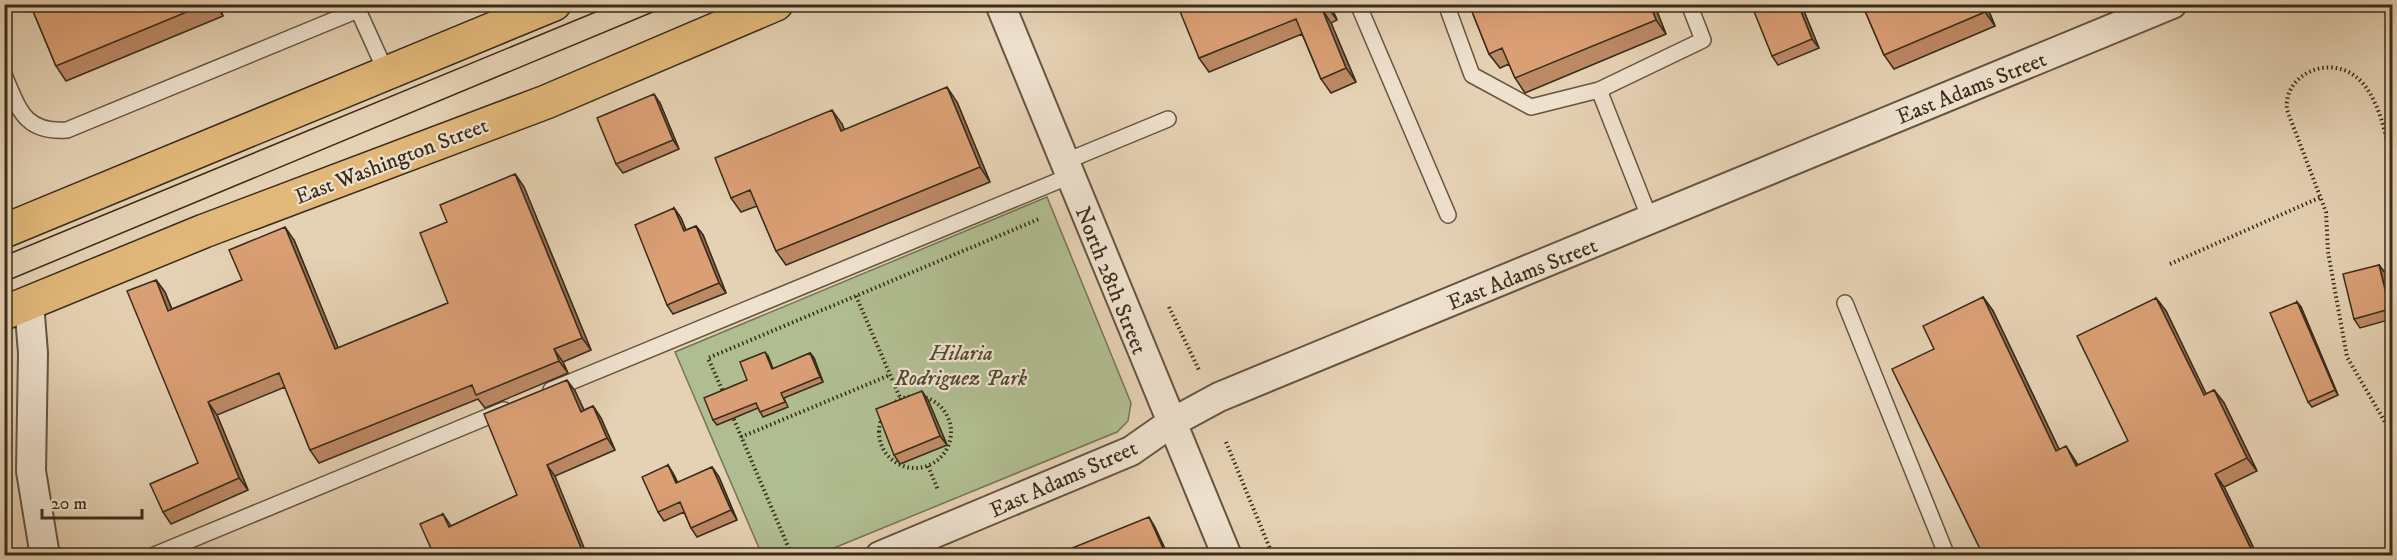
<svg xmlns="http://www.w3.org/2000/svg" width="2397" height="560" viewBox="0 0 2397 560" font-family="'IM FELL DW Pica',serif">
<style>
.green{fill:#b0bd90;stroke:#757455;stroke-width:1.5}
.lines{fill:none;stroke-linecap:round;stroke-linejoin:round}
.service-casing{stroke:#655540;stroke-width:18}
.minor-casing{stroke:#655540;stroke-width:32}
.primary-casing{stroke:#3a2c1a;stroke-width:36}
.path{stroke:#3a2c1a;stroke-width:4;stroke-dasharray:1.5 3;stroke-linecap:butt}
.service{stroke:#eee1ce;stroke-width:15}
.minor{stroke:#eee1ce;stroke-width:28}
.primary{stroke:#e2b87a;stroke-width:33}
.tram{stroke:#3a2c1a;stroke-width:1.5}
.wall{fill:#bc8965;stroke:#3a2c1a;stroke-width:1.5}
.shaded-wall{fill:#996f52;stroke:#3a2c1a;stroke-width:1.5}
.building{fill:#db9f75;stroke:#3a2c1a;stroke-width:1.5}
.labels{text-anchor:middle;stroke-width:4.5;stroke-linejoin:round;paint-order:stroke}
.street-label{font-size:22px;fill:#3a2c1a;stroke:#eee1ce}
.park-label{font-size:22px;font-style:italic;fill:#524932;stroke:#eee1ce}
</style>
<rect width="100%" height="100%" fill="#e5d1b3"/>
<filter id="stains"><feTurbulence type="fractalNoise" baseFrequency=".00333" numOctaves="4"/><feColorMatrix values="0 0 0 0 .2 0 0 0 0 .09 0 0 0 0 .02 0 0 0 .5 -.17"/></filter>
<radialGradient id="worn" r=".72"><stop offset=".6" stop-color="#630" stop-opacity="0"/><stop offset="1" stop-color="#630" stop-opacity=".3"/></radialGradient>
<path class="green" d="M1047,197L1131,403L1128,421L1117,432L817,555H762L675,352Z"/>
<g class="lines">
<defs>
<path id="service" d="M1358,4L1448,215
M1446,4L1472,75L1531,107L1599,90
M4,75C19,109 24,133 67,130L358,10L387,74
M1064,162L1168,119
M1650,219L1599,90L1703,40L1689,4
M1845,303L1947,556
M551,390L1070,176
M152,556L504,410"/>
<path id="minor" d="M1000,4L1227,556
M29,303L33,353L31,471L45,556
M880,556L1131,451L1171,423L1219,397L2172,4"/>
<path id="primary" d="M4,231L554,4
M4,313L204,231L546,102L776,4"/>
</defs>
<use href="#service" class="service-casing"/>
<use href="#minor" class="minor-casing"/>
<use href="#primary" class="primary-casing"/>
<path class="path" d="M2392,164C2386,136 2379,94 2355,76C2327,55 2283,75 2287,110L2326,212L2328,252L2347,357L2392,434
M2170,264L2321,197
M856,296L901,400
M1169,307L1199,370
M724,394L708,358L1039,219
M879 432a36 36 0 1 1 72 0a36 36 0 1 1-72 0Z
M732,415L790,551
M741,437L890,375
M1226,442L1273,556
M928,466L938,490"/>
<use href="#service" class="service"/>
<use href="#minor" class="minor"/>
<use href="#primary" class="primary"/>
<path class="tram" d="M4,256L615,4
M4,282L672,4"/>
</g>
<path class="wall" d="M30,4H227L220,7L223,16L66,81L56,66Z
M1330,4L1337,20L1331,23L1356,82L1331,93L1321,79L1302,34L1209,72L1199,58Z
M1469,4H1654L1666,34L1525,93L1515,78L1509,64L1500,68L1489,54Z
M1801,4L1819,48L1778,65L1772,56Z
M1862,4H1986L1995,26L1894,69L1884,55Z
M957,102L990,182L786,265L776,251L757,206L741,212L731,198L842,124L844,130Z
M660,103L679,149L623,173L616,164Z
M515,174L524,187L591,350L563,362L568,373L485,408L478,399L319,463L310,450L285,387L217,415L248,490L171,524L163,512L198,463L156,280L165,292L172,309L242,280L294,240L338,348L448,303L447,222Z
M674,208L681,218L686,230L696,226L703,235L726,293L673,314L667,305Z
M2379,265L2386,274L2392,301V319L2360,328L2354,319Z
M1983,297L1993,311L2059,449L2075,460L2078,465L2128,441L2156,298L2166,311L2206,394L2214,390L2224,403L2257,471L2224,487L2257,555H1983L1934,349Z
M2297,302L2301,307L2338,395L2312,407L2308,402Z
M810,353L814,358L823,382L784,398L788,407L763,417L758,408L717,425L713,420L747,380L768,356L773,369Z
M575,391L584,410L593,406L601,418L615,450L555,476L434,555L443,514L451,526L517,495Z
M928,400L947,445L900,464L894,455Z
M668,465L674,475L678,483L712,467L719,477L737,520L697,537L691,528L684,512L664,521L658,512Z"/>
<path class="shaded-wall" d="M215,4H218L223,16Z
M1326,4H1330L1337,20L1327,7Z
M1650,4H1654L1666,34L1656,20Z
M1798,4H1801L1819,48L1812,39Z
M1982,4H1986L1995,26L1985,12Z
M1322,9L1331,23L1356,82L1346,68Z
M947,87L957,102L990,182L980,167Z
M654,94L660,103L679,149L673,140Z
M832,110L842,124L851,145L841,131Z
M515,174L524,187L591,350L582,338Z
M674,208L681,218L690,240L684,231Z
M696,226L703,235L726,293L719,283Z
M285,227L294,240L344,362L335,349Z
M2379,265L2386,274L2392,301V312L2390,309Z
M156,280L165,292L177,323L168,311Z
M1983,297L1993,311L2066,464L2056,451Z
M2156,298L2166,311L2213,408L2204,395Z
M2297,302L2301,307L2338,395L2335,390Z
M554,349L563,362L568,373L559,361Z
M765,352L768,356L775,374L772,369Z
M810,353L814,358L823,382L820,377Z
M567,380L575,391L590,423L581,412Z
M2214,390L2224,403L2257,471L2247,458Z
M922,391L928,400L947,445L940,436Z
M208,402L217,415L248,490L239,478Z
M593,406L601,418L615,450L607,438Z
M2066,446L2075,460L2085,480L2076,466Z
M547,465L555,476L587,555H584Z
M668,465L674,475L682,493L676,483Z
M712,467L719,477L737,520L731,510Z
M2215,474L2224,487L2257,555H2254Z
M1149,517L1155,527L1168,555H1166Z"/>
<path class="building" d="M30,4H206L56,66Z
M1177,4H1326L1327,7L1322,9L1346,68L1321,79L1296,19L1199,58Z
M1469,4H1650L1656,20L1515,78L1502,48L1489,54Z
M1751,4H1798L1812,39L1772,56Z
M1862,4H1982L1985,12L1884,55Z
M947,87L980,167L776,251L750,190L731,198L715,158L832,110L841,131Z
M654,94L673,140L616,164L597,118Z
M515,174L582,338L554,349L559,361L476,395L472,385L310,450L279,373L208,402L239,478L163,512L150,484L198,463L127,291L156,280L168,311L242,280L229,250L285,227L335,349L448,303L420,233L447,222L440,205Z
M674,208L684,231L696,226L719,283L667,305L635,225Z
M2379,265L2390,309L2354,319L2343,274Z
M1983,297L2056,451L2066,446L2076,466L2128,441L2077,336L2156,298L2204,395L2214,390L2247,458L2215,474L2254,555H1983L1892,369L1934,349L1923,326Z
M2297,302L2335,390L2308,402L2270,313Z
M765,352L772,369L810,353L820,377L781,393L785,402L760,412L756,403L713,420L704,398L747,380L740,362Z
M567,380L581,412L593,406L607,438L547,465L584,555H434L420,524L443,514L449,527L517,495L484,414Z
M922,391L940,436L894,455L876,409Z
M668,465L676,483L712,467L731,510L691,528L680,502L658,512L642,477Z
M1149,517L1166,555H1055Z"/>
<g class="labels">
<g class="street-label">
<text transform="translate(1971 87) rotate(-22)" y="8">East Adams Street</text>
<text transform="translate(391 160) rotate(-21)" y="8">East Washington Street</text>
<text transform="translate(1522 273) rotate(-22)" y="8">East Adams Street</text>
<text transform="translate(1112 280) rotate(68)" y="8">North 28th Street</text>
<text transform="translate(1063 478) rotate(-24)" y="8">East Adams Street</text>
</g>
<g class="park-label">
<text x="961" y="360">Hilaria<tspan x="961" dy="25">Rodriguez Park</tspan></text>
</g>
</g>
<rect width="2397" height="560" fill="none" stroke="#e5d1b3" stroke-width="24"/>
<rect x="6" y="6" width="2385" height="548" fill="none" stroke="#3a2c1a" stroke-width="3"/>
<rect x="12" y="12" width="2373" height="536" fill="none" stroke="#3a2c1a" stroke-width="1.5"/>
<path d="M42 509v9h100v-9" fill="none" stroke="#3a2c1a" stroke-width="3"/>
<text x="51" y="509" font-size="18" fill="#3a2c1a" stroke="#eee1ce" stroke-width="4.5" paint-order="stroke">20 m</text>
<rect width="100%" height="100%" filter="url(#stains)"/>
<rect width="100%" height="100%" fill="url(#worn)"/>
</svg>
